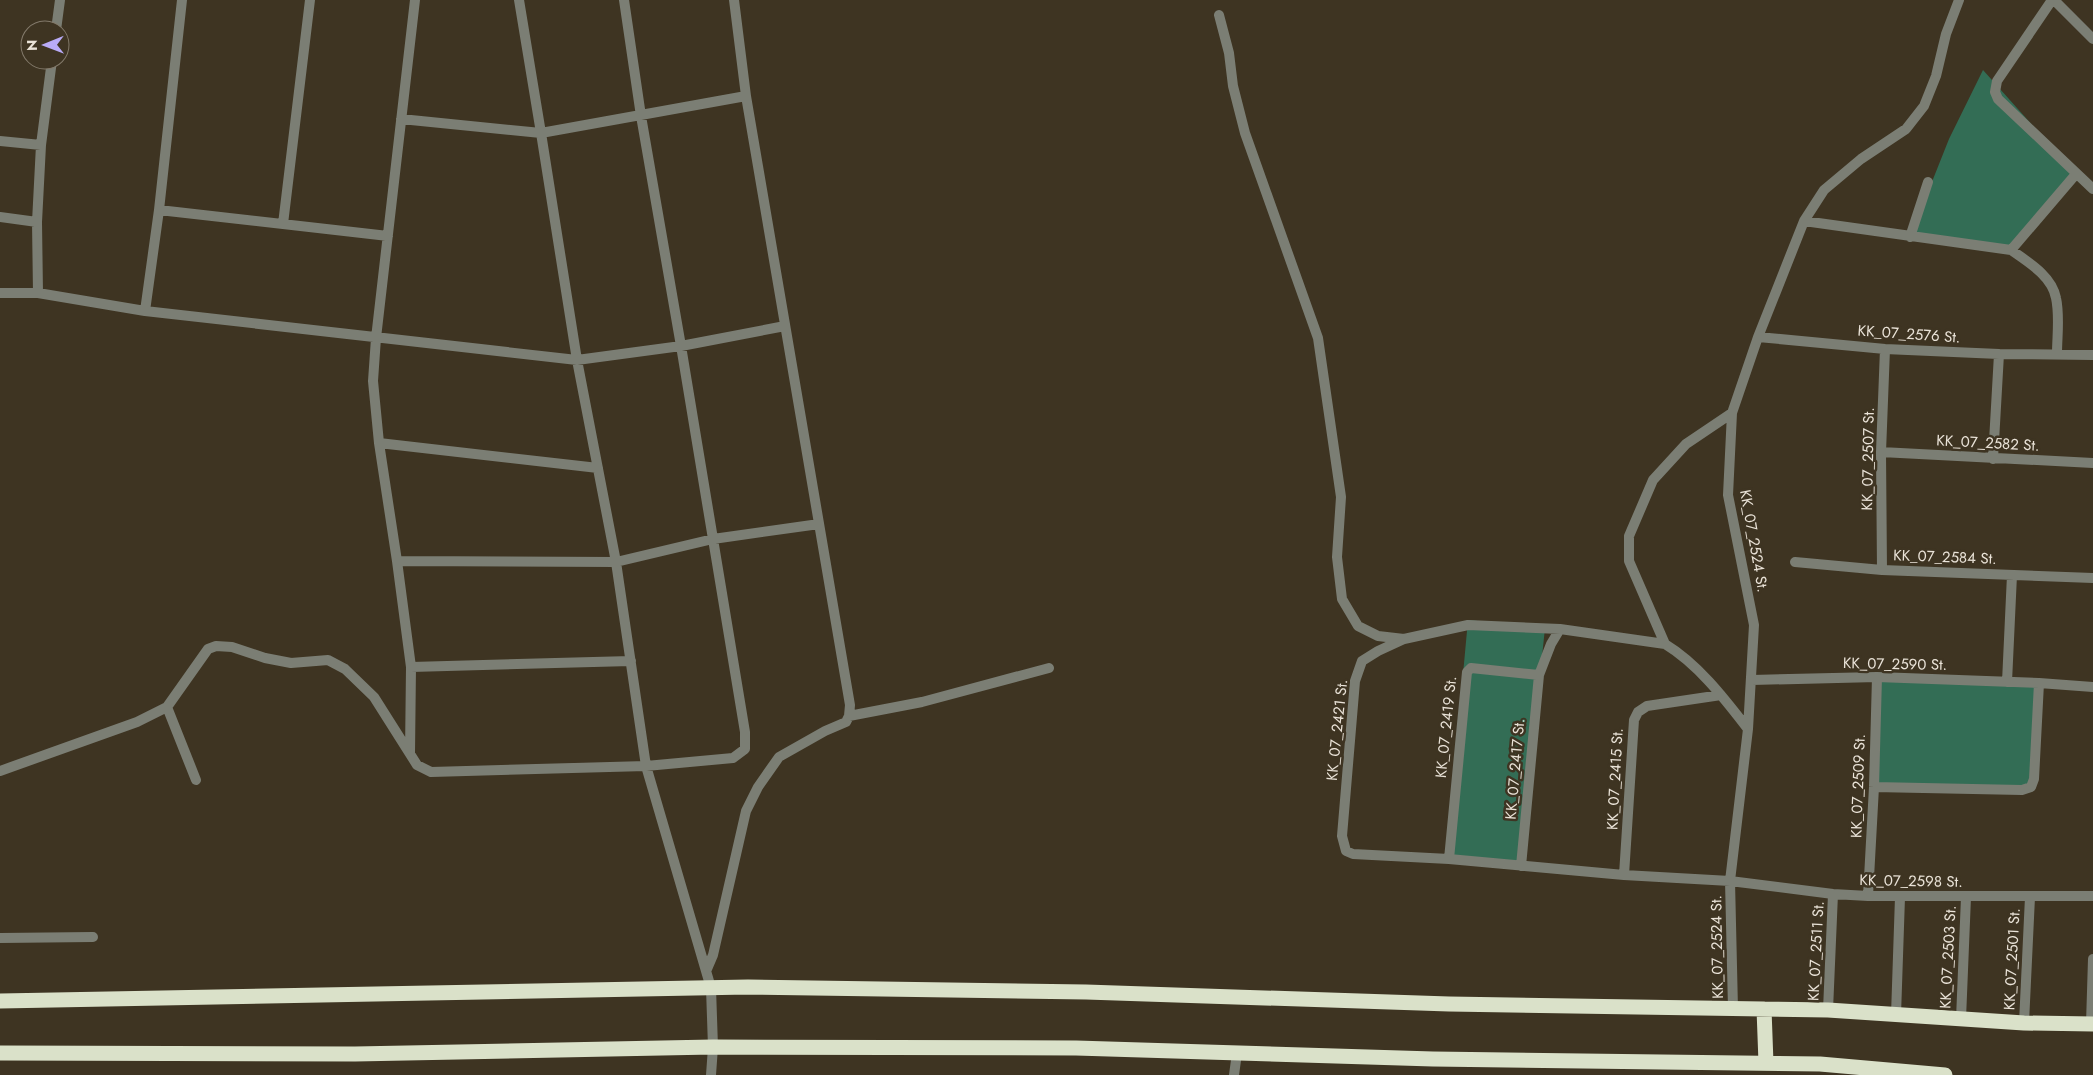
<svg xmlns="http://www.w3.org/2000/svg" width="2093" height="1075" viewBox="0 0 2093 1075" font-family="Jost,sans-serif">
<style>
.green{fill:#336d55}
.lines{fill:none;stroke-linecap:round;stroke-linejoin:round}
.street{stroke:#7b7e74;stroke-width:10}
.highway{stroke:#dae1c9;stroke-width:15}
.labels{text-anchor:middle;stroke-width:5;stroke-linejoin:round;paint-order:stroke}
.street-label{font-size:15px;fill:#eae3d8;stroke:#3e3422}
</style>
<rect width="100%" height="100%" fill="#3e3422"/>
<path class="green" d="M1983,70L2076,174L2011,250L1910,237L1949,139Z
M1468,620L1545,628L1520,867L1446,859Z
M1877,677L2039,683L2034,779L2022,790L1874,787Z"/>
<g class="lines">
<path class="street" d="M182,0L159,210L145,311L577,360L681,346L785,326
M415,0L376,338L373,381L379,443L397,561L616,562L713,539L819,524
M519,0L541,133L746,96
M2052,0L1997,81L1995,92L1998,99L2093,189
M2054,0L2093,39
M1219,15L1229,53L1233,86L1245,133L1318,338L1341,497L1337,557L1342,599L1358,626L1378,636L1404,639L1468,625L1560,629L1665,644C1698,664 1724,698 1748,729
M56,30L60,0
M401,119L541,133L577,360L616,562L646,766L711,988L713,1047L711,1075
M0,141L41,145
M159,210L388,236
M0,217L37,222
M1804,221L2011,250L2076,174
M283,224L310,0
M1910,237L1928,182
M2011,250C2028,262 2052,276 2056,298C2060,316 2057,336 2057,354
M0,293H38L145,311
M38,293L37,222L41,145L52,60
M1758,337L1885,349L1999,354L2093,355
M379,443L598,468
M1881,452L2093,463
M1993,459L1999,354
M397,561L411,667L410,753
M1795,562L1882,570L2093,578
M1882,570L1881,452L1885,349
M1404,639L1378,651L1362,661L1355,681L1342,836L1346,851L1353,854L1449,859L1624,875L1730,881L1833,894L1868,896H2093
M1665,644L1629,561V536L1653,480L1686,444L1732,413
M411,667L631,661
M1752,680L1877,677L2039,683L2093,687
M2007,682L2012,575
M167,707L196,780
M849,716L922,702L1049,668
M0,771L137,722L167,707L208,649L216,646L232,647L265,658L291,663L328,660L345,669L374,697L417,765L431,772L646,766L733,758L745,749V732L681,346L641,116L624,0
M1874,787L2022,790L2031,787L2034,779L2039,683
M1449,859L1467,672L1471,668L1539,675
M1521,866L1539,675L1551,644L1560,629
M1624,875L1634,720L1638,712L1647,706L1721,695
M1868,896L1874,787L1877,677
M0,938L93,937
M707,969L713,955L746,811L758,787L779,757L825,731L846,722L849,716L850,705L746,96L734,0
M1733,1009L1730,881L1748,729L1754,625L1728,495L1732,413L1758,337L1804,221L1824,190L1861,159L1906,129L1924,106L1936,76L1946,34L1959,0
M1828,1010L1833,894
M1896,1015L1900,897
M1961,1019L1966,897
M2024,1023L2030,897
M2091,1024L2093,959
M1234,1075L1237,1053"/>
<path class="highway" d="M0,1001L748,987L1086,992L1449,1004L1828,1010L2024,1023L2093,1024
M1764,1009L1766,1063
M0,1053L355,1054L713,1047L1076,1048L1433,1059L1820,1064L1945,1075"/>
</g>
<g class="labels">
<g class="street-label">
<text transform="translate(1909 334) rotate(4)" y="5">KK_07_2576 St.</text>
<text transform="translate(1988 443) rotate(3)" y="5">KK_07_2582 St.</text>
<text transform="translate(1868 459) rotate(-89)" y="5">KK_07_2507 St.</text>
<text transform="translate(1754 541) rotate(80)" y="5">KK_07_2524 St.</text>
<text transform="translate(1945 557) rotate(2)" y="5">KK_07_2584 St.</text>
<text transform="translate(1895 664) rotate(1)" y="5">KK_07_2590 St.</text>
<text transform="translate(1446 727) rotate(-84)" y="5">KK_07_2419 St.</text>
<text transform="translate(1337 730) rotate(-84)" y="5">KK_07_2421 St.</text>
<text transform="translate(1515 769) rotate(-85)" y="5">KK_07_2417 St.</text>
<text transform="translate(1615 779) rotate(-87)" y="5">KK_07_2415 St.</text>
<text transform="translate(1858 786) rotate(-88)" y="5">KK_07_2509 St.</text>
<text transform="translate(1911 881) rotate(1)" y="5">KK_07_2598 St.</text>
<text transform="translate(1717 947) rotate(-91)" y="5">KK_07_2524 St.</text>
<text transform="translate(1816 951) rotate(-87)" y="5">KK_07_2511 St.</text>
<text transform="translate(1948 957) rotate(-87)" y="5">KK_07_2503 St.</text>
<text transform="translate(2012 959) rotate(-87)" y="5">KK_07_2501 St.</text>
</g>
</g>
<g transform="translate(45 45) rotate(269)"><circle r="24" fill="#3e3422" stroke="#837a6b"/>
<path d="M0-4L9 19L0 12L-9 19Z" fill="#b9abf7"/>
<text y="-8" font-size="14" font-weight="bold" text-anchor="middle" fill="#eae3d8">N</text>
</g>
</svg>
